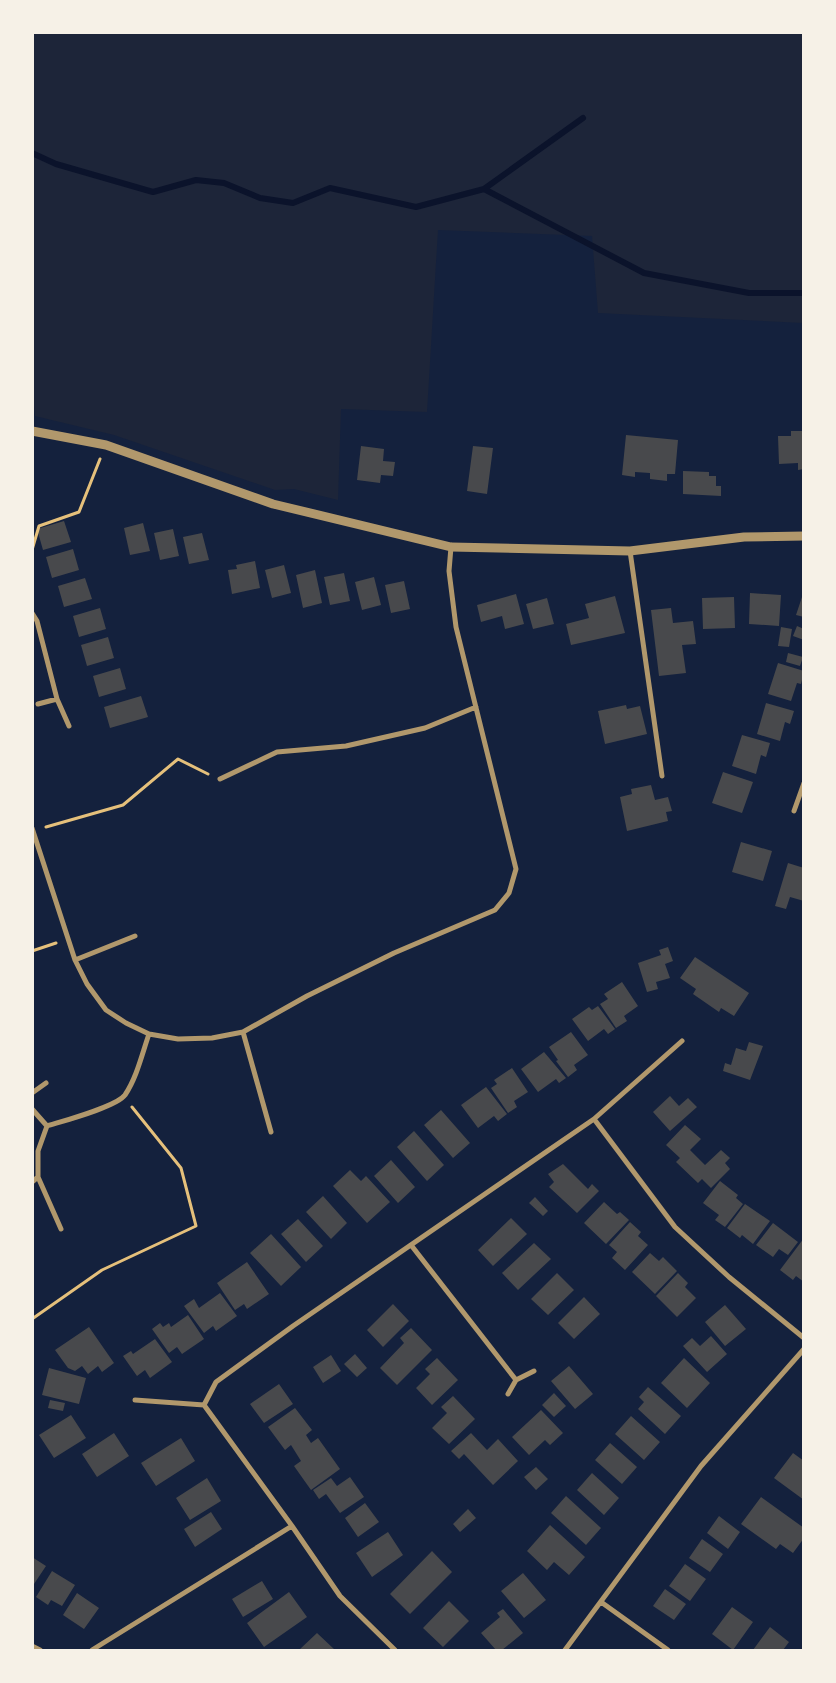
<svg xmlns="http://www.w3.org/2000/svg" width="836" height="1683" viewBox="0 0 836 1683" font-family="Lato,sans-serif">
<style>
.green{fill:#1d2539}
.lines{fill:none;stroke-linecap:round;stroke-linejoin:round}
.stream{stroke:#0b132b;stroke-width:6}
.building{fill:#48494c}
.path{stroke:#e5c07b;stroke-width:3}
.minor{stroke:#b1986c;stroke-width:5}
.tertiary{stroke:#b1986c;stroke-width:9}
</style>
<rect width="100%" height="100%" fill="#14213d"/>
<path class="green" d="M32,33H803V323L598,313L592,236L438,230L427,412L341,409L338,500L294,489L275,490L114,435L35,416L32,387Z"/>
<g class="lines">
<path class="stream" d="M32,153L56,164L153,192L196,180L224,183L260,198L293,203L330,188L416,207L484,189L644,273L749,293H804
M484,189L583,118"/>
</g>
<path class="building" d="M791,431H804V469L798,470V463L779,464L778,436H791Z
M626,435L678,440L675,474H667V481L650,479V473L635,472V477L622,475Z
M361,446L384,449L383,461L395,462L393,476L381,475L380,483L357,480Z
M473,446L493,448L487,494L467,491Z
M683,471L709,472V476H716V486H721V496L683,494Z
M64,521L71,542L43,550L37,529Z
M143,523L150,551L130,555L124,528Z
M173,529L179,556L160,560L154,533Z
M202,533L209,560L189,564L183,537Z
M73,549L79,570L52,578L46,557Z
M255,561L260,588L232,594L228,570L237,569L236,565Z
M284,565L291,593L272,598L265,570Z
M315,570L322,603L303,608L296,575Z
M344,573L350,601L330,605L324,577Z
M374,577L381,605L362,610L355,582Z
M85,578L92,599L64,607L58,586Z
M404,581L410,609L391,613L385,585Z
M804,591V617L796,615Z
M750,593L781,595L779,626L749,624Z
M516,594L524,624L505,629L502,616L481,622L477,605Z
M615,596L625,633L571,645L566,624L589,618L585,604Z
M734,597L735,628L703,629L702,598Z
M547,598L554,624L533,629L526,604Z
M100,608L106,629L79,637L73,616Z
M671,608L673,623L693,621L696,644L682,645L686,673L659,676L651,610Z
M797,626L804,629V640L793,636Z
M781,627L792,629L789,647L778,646Z
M108,637L114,658L87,666L81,645Z
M788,653L803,657L800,666L786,662Z
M778,663L804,671L801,684L797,683L791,701L768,694Z
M120,668L126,689L99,697L93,676Z
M141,696L148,717L110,728L104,707Z
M766,703L794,711L790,724L785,722L780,741L757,734Z
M626,705L627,709L640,706L647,734L605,744L598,711Z
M742,735L770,743L766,757L761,755L756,774L732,766Z
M723,772L753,782L742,813L712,803Z
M651,785L655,800L668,797L672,811L666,812L668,821L627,831L620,797L632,794L631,789Z
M741,842L772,851L763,881L732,872Z
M788,863L804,868V901L790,897L786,909L775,906Z
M668,947L673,961L665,964L670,978L656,982L658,989L647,992L638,963L661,955L659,950Z
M695,957L749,993L734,1016L721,1008L719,1012L693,994L696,989L680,978Z
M622,982L638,1006L624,1016L627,1021L616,1028L600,1004L608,999L604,994Z
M598,1006L615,1029L608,1034L604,1029L588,1041L572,1019L589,1007L592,1010Z
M571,1032L588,1055L574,1065L577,1070L568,1077L556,1061L558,1060L549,1047Z
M749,1042L763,1046L750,1080L723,1071L725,1063L731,1065L736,1048L746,1051Z
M544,1052L566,1078L559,1083L556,1079L538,1092L521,1069Z
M512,1068L528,1092L514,1101L517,1107L508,1113L491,1088L497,1084L494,1080Z
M486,1087L507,1114L498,1121L494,1116L478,1128L461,1105Z
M670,1096L679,1106L688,1098L697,1107L670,1131L653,1112Z
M441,1110L470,1143L453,1158L424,1125Z
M685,1125L701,1139L690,1150L705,1165L721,1150L730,1158L725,1163L730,1169L711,1188L702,1179L698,1183L676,1162L680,1158L666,1145Z
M414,1131L444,1165L427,1181L397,1147Z
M391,1160L415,1187L398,1203L374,1176Z
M563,1164L588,1189L592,1184L599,1191L577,1213L549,1187L554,1182L548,1174Z
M350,1170L361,1181L366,1176L390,1202L367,1223L333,1186Z
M720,1181L738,1195L736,1198L743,1204L725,1227L715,1220L719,1215L703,1203Z
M323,1196L347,1223L331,1239L306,1212Z
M535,1197L548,1211L543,1216L529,1203Z
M604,1202L617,1214L620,1212L629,1220L606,1244L584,1223Z
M745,1204L770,1221L753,1244L742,1235L740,1238L727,1228Z
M511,1218L527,1234L493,1266L478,1250Z
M298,1219L323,1246L306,1262L281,1234Z
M630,1222L641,1232L638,1236L648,1245L625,1270L612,1258L617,1252L609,1245Z
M773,1223L798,1242L788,1255L779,1249L773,1257L756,1245Z
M271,1234L301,1267L281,1286L250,1253Z
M804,1238V1282L796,1276L793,1280L780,1270Z
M534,1243L551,1259L518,1290L502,1273Z
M650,1253L659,1261L663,1257L677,1271L655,1294L632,1272Z
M247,1262L269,1294L247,1309L244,1304L235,1310L217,1283Z
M557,1273L574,1290L548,1315L531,1299Z
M678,1273L688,1283L685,1287L696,1298L677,1317L656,1296Z
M220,1293L237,1316L216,1331L213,1326L204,1333L184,1306L194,1299L199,1308Z
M584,1297L600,1314L574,1339L558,1323Z
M393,1304L409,1321L383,1347L367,1330Z
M725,1305L746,1329L725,1346L705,1322Z
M188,1315L204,1339L182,1354L177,1347L169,1353L152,1329L160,1323L163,1327L169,1323L171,1327Z
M89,1327L114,1363L102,1372L98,1366L88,1374L82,1366L75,1371L68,1368L55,1350Z
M411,1328L432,1350L397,1385L380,1368L404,1343L400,1338Z
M711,1336L727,1354L707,1372L683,1346L692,1338L700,1346Z
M155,1339L172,1362L150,1378L145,1370L137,1376L123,1356L131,1351L133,1354Z
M355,1354L367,1368L357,1377L344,1364Z
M331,1355L341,1371L323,1383L313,1367Z
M437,1358L458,1380L432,1405L416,1388L430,1374L425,1369Z
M684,1358L710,1383L687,1408L661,1383Z
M569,1366L593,1394L575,1409L551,1381Z
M49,1368L86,1378L79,1404L42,1395Z
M279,1384L293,1404L264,1423L250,1404Z
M648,1387L681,1416L665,1434L638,1409L644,1402L639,1397Z
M554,1393L566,1406L554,1417L542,1405Z
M453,1396L475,1419L449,1444L432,1428L447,1413L441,1407Z
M50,1400L65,1403L63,1411L48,1408Z
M295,1408L312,1430L306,1435L311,1443L318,1438L340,1469L311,1490L294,1466L301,1461L291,1445L285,1450L268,1427Z
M541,1410L563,1433L550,1445L545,1440L529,1455L512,1437Z
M71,1415L86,1438L54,1458L39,1435Z
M631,1416L660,1442L644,1460L615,1434Z
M114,1433L129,1456L97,1477L82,1454Z
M471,1433L487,1450L498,1439L518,1461L493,1485L464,1454L459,1459L451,1451Z
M181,1438L195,1461L156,1486L141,1463Z
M610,1443L637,1467L622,1484L595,1460Z
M793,1453L804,1461V1500L774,1478Z
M536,1467L548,1479L536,1490L524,1477Z
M592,1473L619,1498L604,1515L577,1490Z
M350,1477L364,1497L340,1513L326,1494L319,1499L313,1490L331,1478L337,1486Z
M207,1478L221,1501L190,1520L176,1498Z
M566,1496L601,1528L586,1545L551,1513Z
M761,1497L804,1528V1538L793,1553L780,1544L776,1549L741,1524Z
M365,1503L379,1522L358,1537L345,1518Z
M468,1509L476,1518L460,1532L453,1524Z
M211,1512L222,1529L195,1547L184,1529Z
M719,1516L740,1532L728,1549L707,1533Z
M550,1525L585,1557L569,1575L554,1562L547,1570L527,1551Z
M388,1532L403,1555L372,1577L356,1553Z
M702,1539L723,1554L710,1572L689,1558Z
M432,1551L452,1572L410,1614L390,1594Z
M32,1557L46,1566L32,1587Z
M685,1564L706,1579L690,1601L669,1586Z
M52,1571L75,1585L62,1606L51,1600L48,1605L36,1597Z
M523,1573L546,1600L524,1618L501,1591Z
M262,1581L273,1599L243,1617L232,1599Z
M665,1589L686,1604L674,1620L653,1606Z
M289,1592L307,1617L264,1647L247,1623Z
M77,1593L99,1608L84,1629L63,1615Z
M449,1601L469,1621L443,1647L423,1628Z
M732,1607L753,1622L733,1650L712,1634Z
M503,1609L523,1633L502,1650H496L481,1633L500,1617L497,1613Z
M770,1627L789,1642L783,1650H753Z
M317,1633L335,1650H299Z"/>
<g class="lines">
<path class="path" d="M32,550L39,526L79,512L100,459
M46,827L123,805L178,759L208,774
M32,951L56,943
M32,1319L102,1270L196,1226L181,1168L132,1107"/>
<path class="minor" d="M630,551L662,776
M32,613L37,621L57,699L69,726
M38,704L57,699
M220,779L277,752L346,746L425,728L476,707
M794,811L804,783
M32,828L75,960L87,984L106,1010L126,1023L149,1034L178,1039L212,1038L243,1032L307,996L394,953L495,910L509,893L516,869L456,627L449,571L451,547
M75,960L135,936
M243,1032L271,1132
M32,1093L46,1083
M32,1109L47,1126
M594,1119L675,1227L729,1277L804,1338
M38,1177L61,1229
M32,1182L38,1177V1151L47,1126C63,1121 116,1107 125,1095C137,1077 142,1054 149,1034
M411,1245L516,1380
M508,1394L516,1380L534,1371
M135,1400L204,1405L292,1526L340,1596L395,1650
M204,1405L216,1382L293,1326L594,1119L682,1041
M601,1602L668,1650
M32,1646L40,1650
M92,1650L292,1526
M565,1650L701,1466L804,1349"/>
<path class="tertiary" d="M32,431L106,445L273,504L451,547L630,551L744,537L804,536"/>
</g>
<rect width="836" height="1683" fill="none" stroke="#f6f1e7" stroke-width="68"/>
</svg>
